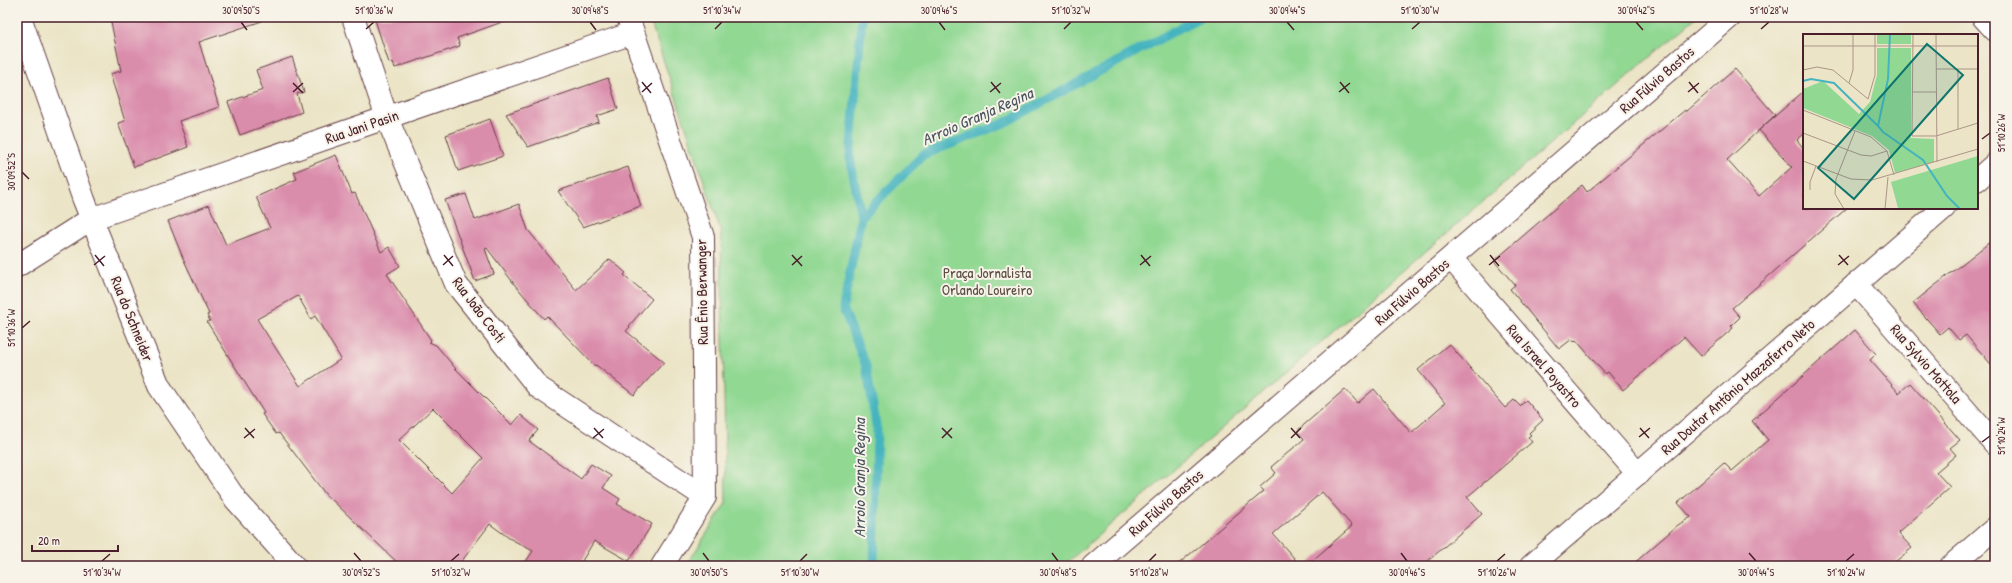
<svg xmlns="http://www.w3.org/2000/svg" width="2012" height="583" viewBox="0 0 2012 583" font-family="'Patrick Hand',sans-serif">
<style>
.green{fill:#91d893;stroke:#6e7c5f}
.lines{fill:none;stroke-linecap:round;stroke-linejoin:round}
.stream{stroke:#45b4bf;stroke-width:9}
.building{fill:#da8cab;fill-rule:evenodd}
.street-casing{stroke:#623d42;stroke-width:24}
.secondary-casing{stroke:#623d42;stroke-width:24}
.street{stroke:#fff;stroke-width:22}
.secondary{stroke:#fff;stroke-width:22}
.ticks{fill:none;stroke:#4a1f2b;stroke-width:1.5}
.labels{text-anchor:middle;stroke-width:4;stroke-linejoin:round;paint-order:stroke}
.street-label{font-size:15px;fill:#4a1f2b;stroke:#f7f3e8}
.park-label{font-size:15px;fill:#5c4d45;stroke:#f7f3e8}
.water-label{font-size:16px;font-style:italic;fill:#48535f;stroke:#f7f3e8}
.inset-river{fill:none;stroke:#45b4bf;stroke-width:2}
.inset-road{fill:none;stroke:#ab9588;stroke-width:1}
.view{fill:#0f766e;fill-opacity:0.15;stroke:#0f766e;stroke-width:2}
.inset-edge{fill:none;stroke:#4a1f2b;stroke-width:2}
.neatline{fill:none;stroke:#4a1f2b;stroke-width:1.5}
.ticks-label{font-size:10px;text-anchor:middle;fill:#4a1f2b}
</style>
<rect width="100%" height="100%" fill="#f7f3e8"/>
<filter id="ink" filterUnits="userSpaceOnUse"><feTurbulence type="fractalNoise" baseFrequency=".025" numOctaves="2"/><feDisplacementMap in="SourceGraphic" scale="8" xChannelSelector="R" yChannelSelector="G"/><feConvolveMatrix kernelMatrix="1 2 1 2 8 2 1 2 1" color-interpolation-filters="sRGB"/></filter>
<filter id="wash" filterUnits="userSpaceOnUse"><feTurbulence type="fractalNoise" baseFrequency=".012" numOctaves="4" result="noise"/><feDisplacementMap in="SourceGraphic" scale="16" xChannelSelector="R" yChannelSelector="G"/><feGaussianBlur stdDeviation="0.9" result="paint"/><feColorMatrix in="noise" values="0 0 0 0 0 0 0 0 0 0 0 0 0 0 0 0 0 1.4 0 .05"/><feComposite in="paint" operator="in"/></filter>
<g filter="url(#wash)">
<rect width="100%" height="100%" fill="#ebe4c6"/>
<path class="green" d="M649,17H1696L1063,566H686L726,503L721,232Z"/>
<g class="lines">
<path class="stream" d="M861,217L850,157L862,17
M874,566L877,430L866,366L843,308L861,217L923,155L1004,123L1200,17"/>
</g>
<g id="blocks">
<path class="building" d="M110,17H261L262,21L199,42L219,107L179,121L188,147L134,167L118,123L125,121L110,74L121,71Z
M374,17H507L508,20L457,38L460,46L395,68L393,62L389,63Z
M292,57L304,92L297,94L302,112L240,135L228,102L263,90L256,70Z
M1735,69L1775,115L1727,160L1759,196L1792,167L1759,130L1804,91V134L1797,140L1804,149V208H1847L1732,308L1740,317L1731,326L1733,328L1701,356L1684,337L1623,390L1608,372L1605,374L1576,340L1574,342L1572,339L1559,349L1510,289L1515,285L1494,261L1582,185L1587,192L1685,110L1686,112Z
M608,78L618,109L597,116L599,122L528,147L506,114Z
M490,119L503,156L458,171L446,135Z
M336,155L352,194L355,193L381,252L389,247L400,266L387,274L431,340L429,342L436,345L456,369L512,425L521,415L538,430L529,441L581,479L591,464L611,476L603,488L620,499L617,504L652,524L629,561L594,541L579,566H523L533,551L509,538L490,524L458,566H401L330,498L329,499L279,433L276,434L262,414L264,413L207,322L210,321L207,315L209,314L183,258L168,221L209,205L226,245L270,228L256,197L297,179L294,172ZM298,296L311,319L315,316L341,359L300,386L257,319ZM433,408L483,458L452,493L399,440Z
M628,167L641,206L583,227L558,191Z
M466,194L475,220L519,204L528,230L576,290L610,259L626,273L624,275L652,299L629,326L630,327L626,331L664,362L634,395L596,365L595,366L547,316L544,319L515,285L487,248L485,249L494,274L475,281L445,200Z
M1995,238V369L1966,335L1959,340L1948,327L1940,334L1913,303Z
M1855,330L1876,354L1870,360L1899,393L1910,383L1960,440L1950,448L1956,455L1936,472L1950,487L1898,533L1912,548L1890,566H1631L1678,525L1691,517L1678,503L1724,463L1732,471L1768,440L1752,421Z
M1449,344L1505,408L1514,400L1520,406L1526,400L1543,420L1529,433L1531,435L1528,437L1532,442L1467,497L1482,514L1422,566H1306L1352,526L1322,492L1273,534L1301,566H1176L1264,491L1260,487L1276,473L1271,467L1304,439L1297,431L1345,389L1358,403L1374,389L1411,433L1445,403L1418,370Z"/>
</g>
</g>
<g filter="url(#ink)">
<use href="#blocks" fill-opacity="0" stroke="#623d42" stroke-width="1"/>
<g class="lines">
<defs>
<path id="street" d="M353,17L387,118L456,284L538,387L705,497
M628,17L703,237L705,497L662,566
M1983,17L1995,30
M1451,258L1638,474
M17,266L91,219L633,33
M1856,284L1995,444
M1093,566L1730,17
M1951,566L1995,528"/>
<path id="secondary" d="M20,17L84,200L159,386L236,500L295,566
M1977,180L1995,164
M1531,566L1944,208"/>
</defs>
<use href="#street" class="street-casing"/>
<use href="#secondary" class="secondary-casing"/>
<use href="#street" class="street"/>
<use href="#secondary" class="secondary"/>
</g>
</g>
<path class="ticks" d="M241,22L247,30M590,22L596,30M939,22L945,30M1287,22L1294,30M1636,22L1643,30M366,29L374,22M715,29L722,22M1064,29L1071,22M1412,29L1420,22M1761,29L1769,22M642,82L651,93M991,82L1000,93M1340,82L1349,93M1689,82L1698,93M293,83L303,93M293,92L303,83M642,92L652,83M990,92L1001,83M1339,92L1350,83M1688,92L1699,83M1982,139L1990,133M22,172L29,179M95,255L104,266M444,255L453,266M792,255L802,266M1141,255L1150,266M1490,255L1499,266M1839,255L1848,265M94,265L105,256M443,265L453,256M792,265L802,256M1140,265L1151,256M1489,265L1500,256M1838,265L1849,256M22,328L30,321M245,428L254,438M594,428L603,438M942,428L952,438M1291,428L1300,438M1640,428L1649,438M1639,437L1650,428M244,438L255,429M593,438L604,429M942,438L952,428M1291,438L1301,428M1982,442L1990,436M354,553L361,561M703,553L709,561M1052,553L1058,561M1401,553L1407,561M1749,553L1756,561M102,561L110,554M451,561L459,554M800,561L807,554M1149,561L1156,554M1497,561L1505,554M1846,561L1854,554"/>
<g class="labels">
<g class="street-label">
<text transform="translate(1657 80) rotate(-41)" y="5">Rua Fúlvio Bastos</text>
<text transform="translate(362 127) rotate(-19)" y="5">Rua Jani Pasin</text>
<text transform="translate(702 292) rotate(-91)" y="5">Rua Ênio Berwanger</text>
<text transform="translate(1412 292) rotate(-41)" y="5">Rua Fúlvio Bastos</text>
<text transform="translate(479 310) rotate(53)" y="5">Rua João Costi</text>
<text transform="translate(132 319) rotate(68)" y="5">Rua do Schneider</text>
<text transform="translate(1926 364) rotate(49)" y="5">Rua Sylvio Mottola</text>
<text transform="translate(1544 366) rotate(49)" y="5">Rua Israel Poyastro</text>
<text transform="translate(1738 387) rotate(-41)" y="5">Rua Doutor Antônio Mazzaferro Neto</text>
<text transform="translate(1166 503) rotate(-41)" y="5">Rua Fúlvio Bastos</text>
</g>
<g class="park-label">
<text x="987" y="278">Praça Jornalista<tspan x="987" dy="17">Orlando Loureiro</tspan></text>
</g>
<g class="water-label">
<text transform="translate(977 116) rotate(-24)" y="6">Arroio Granja Regina</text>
<text transform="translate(859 478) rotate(-90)" y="6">Arroio Granja Regina</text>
</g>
</g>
<g transform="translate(1803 34)">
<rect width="175" height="175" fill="#ebe4c6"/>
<path d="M74,0H108V10H74ZM74,14H108V104L131,105V128L92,139L86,116L69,102L0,74V55L20,47L56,80L67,68L74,41ZM175,122V175L95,174L88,148Z" fill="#91d893"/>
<path class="inset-river" d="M87,0L85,45L75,92L80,98L120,126L144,162L157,175M0,47L8,45L31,49L75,92"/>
<path class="inset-road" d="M110,0L109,102H133L175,89M133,0L134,128M0,12H175M133,35H175M155,35V95M0,36L14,33L30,36L65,65L72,41V0M46,49L50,36V0M109,58H133M0,76L68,103L84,117L91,141M0,99L58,121L68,122L84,117M0,127L48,145L69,146L175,115M7,156V148L13,132M41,175L32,160L33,145L52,97M82,175L85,143"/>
<path class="view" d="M124,10L160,41L51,165L15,134Z"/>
<rect width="175" height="175" class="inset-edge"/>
</g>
<rect width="2012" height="583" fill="none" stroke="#f7f3e8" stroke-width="44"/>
<path d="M32 545v6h86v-6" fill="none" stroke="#4a1f2b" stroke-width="2"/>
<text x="38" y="545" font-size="12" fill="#4a1f2b" stroke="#f7f3e8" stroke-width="3" paint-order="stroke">20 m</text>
<rect x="22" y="22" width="1968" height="539" class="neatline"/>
<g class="ticks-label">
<text x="241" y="14">30°09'50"S</text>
<text x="374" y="14">51°10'36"W</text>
<text x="590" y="14">30°09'48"S</text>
<text x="722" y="14">51°10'34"W</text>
<text x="939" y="14">30°09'46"S</text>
<text x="1071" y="14">51°10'32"W</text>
<text x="1287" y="14">30°09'44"S</text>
<text x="1420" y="14">51°10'30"W</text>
<text x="1636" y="14">30°09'42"S</text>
<text x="1769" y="14">51°10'28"W</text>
<text transform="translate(2001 133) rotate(-90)" y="4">51°10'26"W</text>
<text transform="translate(11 172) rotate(-90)" y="4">30°09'52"S</text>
<text transform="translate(11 328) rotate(-90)" y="4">51°10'36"W</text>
<text transform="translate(2001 436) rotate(-90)" y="4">51°10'24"W</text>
<text x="102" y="576">51°10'34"W</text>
<text x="361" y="576">30°09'52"S</text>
<text x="451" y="576">51°10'32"W</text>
<text x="709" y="576">30°09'50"S</text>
<text x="800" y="576">51°10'30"W</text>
<text x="1058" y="576">30°09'48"S</text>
<text x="1149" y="576">51°10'28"W</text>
<text x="1407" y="576">30°09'46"S</text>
<text x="1497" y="576">51°10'26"W</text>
<text x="1756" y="576">30°09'44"S</text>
<text x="1846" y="576">51°10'24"W</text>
</g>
</svg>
